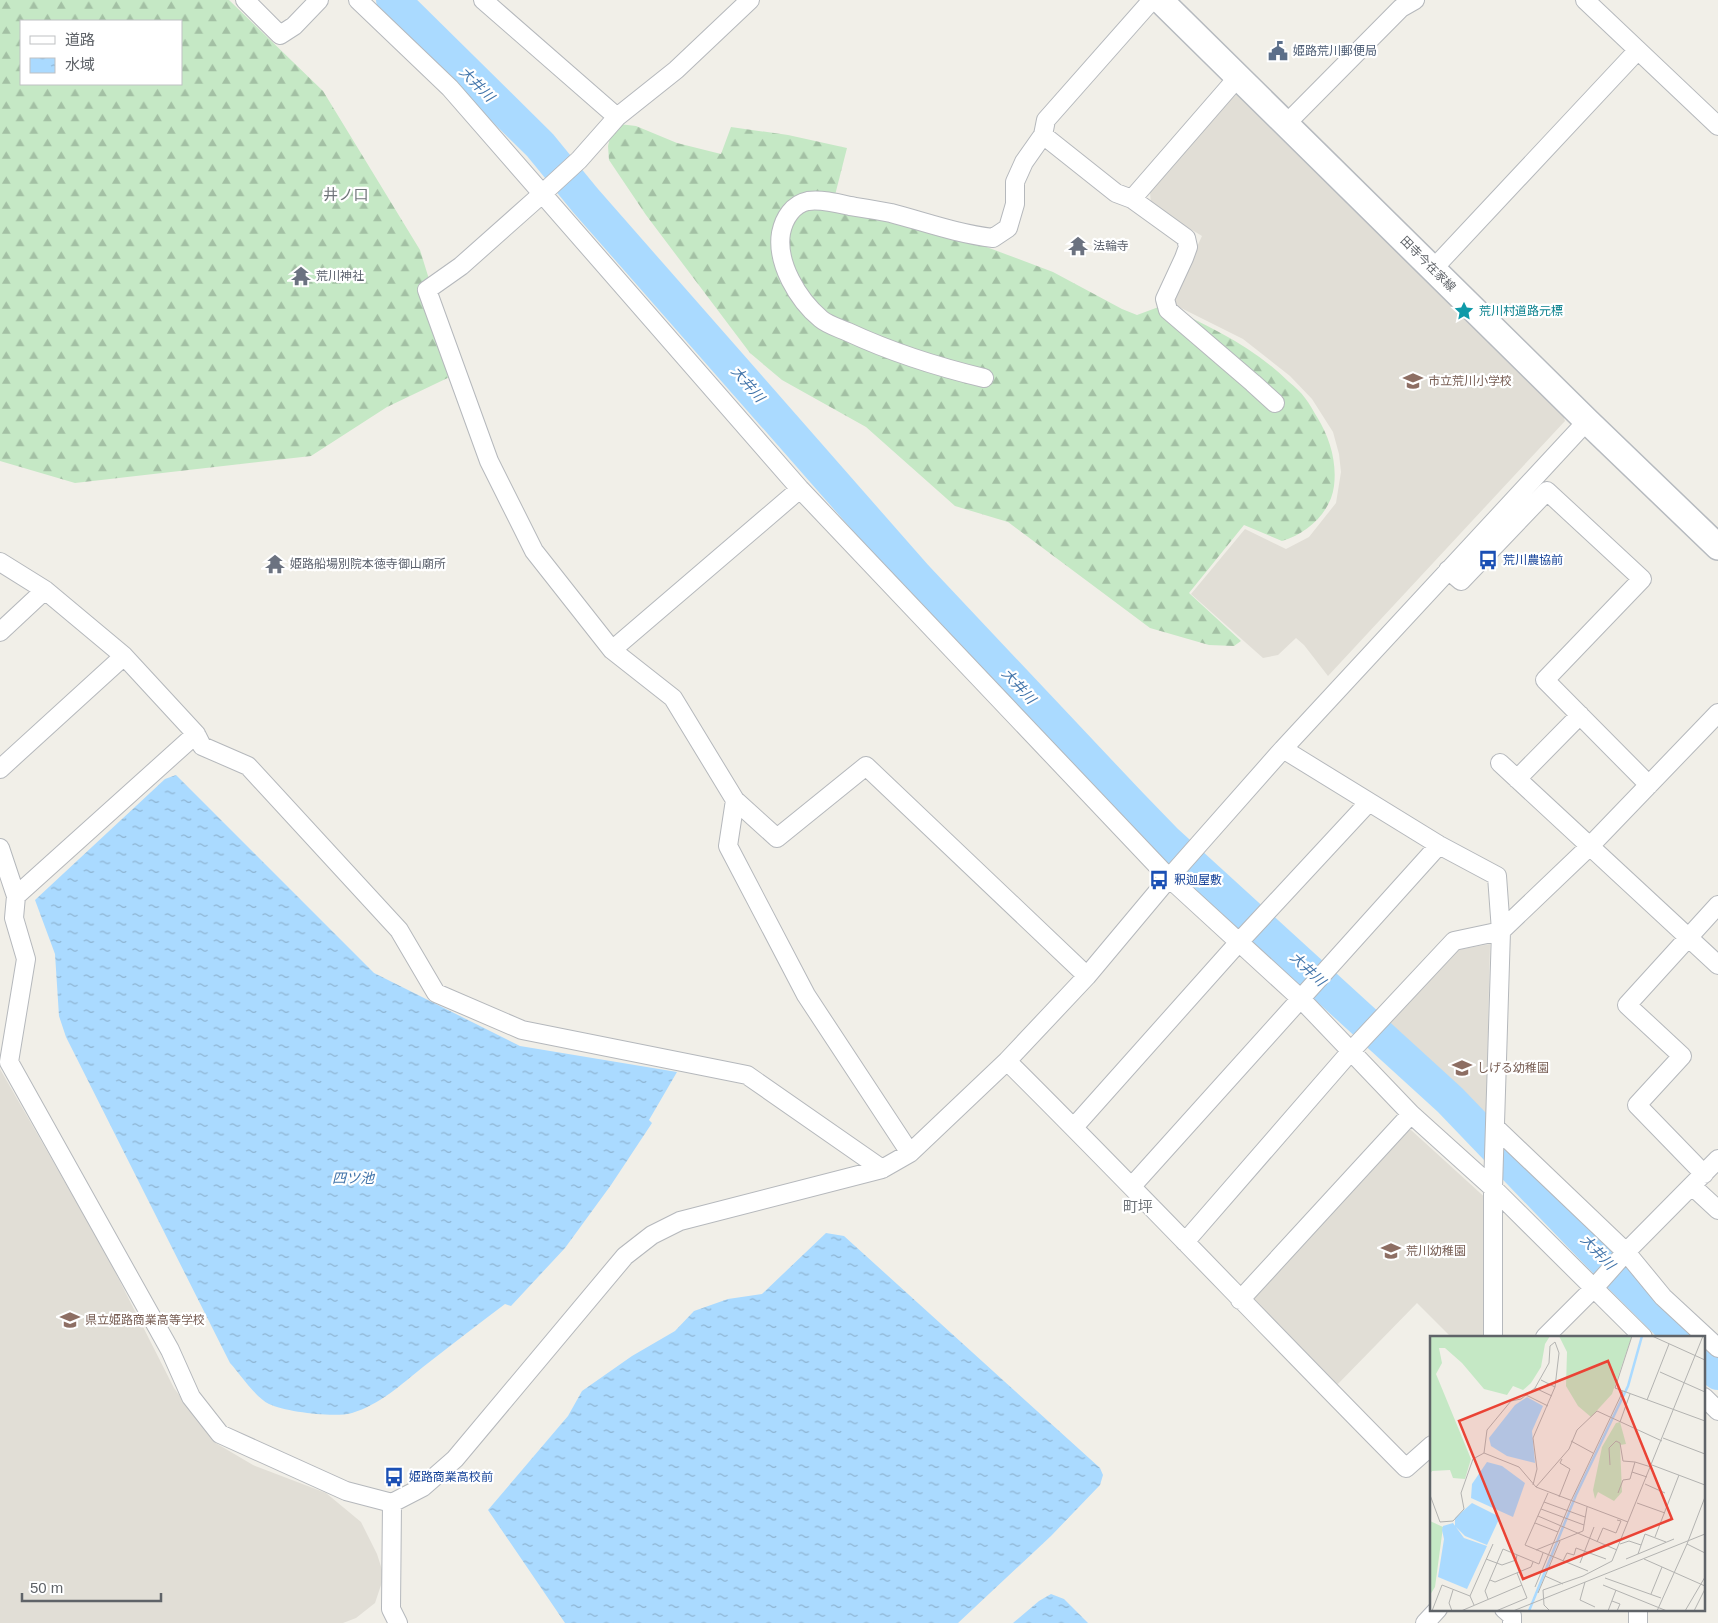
<svg xmlns="http://www.w3.org/2000/svg" width="1718" height="1623" viewBox="0 0 1718 1623" font-family="Helvetica,'Noto Sans JP',sans-serif">
<style>
.education{fill:#e1ded6}
.forest{fill:url(#forest-firs);fill-rule:evenodd}
.water{fill:url(#water-ripples)}
.lines{fill:none;stroke-linecap:round;stroke-linejoin:round}
.river{stroke:#aadaff;stroke-width:34}
.street-casing{stroke:#b5b8bc;stroke-width:20}
.secondary-casing{stroke:#b6babf;stroke-width:28}
.street{stroke:#fff;stroke-width:18}
.secondary{stroke:#fff;stroke-width:25}
.labels{text-anchor:middle;stroke-width:4.5;stroke-linejoin:round;paint-order:stroke}
.service-label{font-size:12px;fill:#4e5e75;stroke:#fff;text-anchor:start}
.worship-label{font-size:12px;fill:#5b616d;stroke:#fff;text-anchor:start}
.street-label{font-size:12px;fill:#5f6368;stroke:#fff}
.culture-label{font-size:12px;fill:#0d838f;stroke:#fff;text-anchor:start}
.education-label{font-size:12px;fill:#785e54;stroke:#fff;text-anchor:start}
.transit-label{font-size:12px;fill:#164399;stroke:#fff;text-anchor:start}
.water-label{font-size:14px;font-style:italic;fill:#4174aa;stroke:#fff}
.quarter-label{font-size:15px;fill:#70757a;stroke:#fff}
.inset-river{fill:none;stroke:#aadaff;stroke-width:2.5}
.inset-road{fill:none;stroke:#b3b3b1;stroke-width:1}
.view{fill:#ea4335;fill-opacity:0.15;stroke:#ea4335;stroke-width:2.5}
.inset-edge{fill:none;stroke:#5f6368;stroke-width:2.5}
</style>
<defs>
<pattern id="forest-firs" width="22" height="20" patternUnits="userSpaceOnUse" patternTransform="scale(1.25)"><rect width="22" height="20" fill="#c5e8c5"/><path d="M5 1l3.5 6h-7zM16 11l3.5 6h-7z" fill="#a3c0a4"/></pattern>
<pattern id="water-ripples" width="26" height="14" patternUnits="userSpaceOnUse" patternTransform="scale(1.25)"><rect width="26" height="14" fill="#aadaff"/><path d="M2 4q2-2 4 0t4 0M15 11q2-2 4 0t4 0" fill="none" stroke="#8eb4d2"/></pattern>
</defs>
<rect width="100%" height="100%" fill="#f1efe8"/>
<path class="education" d="M1235,90L1561,409L1565,421L1328,676L1304,645L1296,638L1278,655L1263,658L1191,594L1245,529L1286,549L1309,537L1336,503L1341,472L1339,454L1333,432L1312,399L1290,376L1243,339L1171,303L1202,236L1151,205L1150,192Z
M1490,944L1486,1114L1389,1022L1452,951Z
M0,1069L105,1252L174,1388L214,1442L253,1465L326,1493L361,1522L377,1554L384,1576L375,1603L356,1618L343,1623H0Z
M1401,1130H1411L1490,1202L1487,1337H1451L1417,1303L1335,1387L1249,1299Z"/>
<path class="forest" d="M0,0H229L323,91L420,250L458,373L387,407L311,456L75,483L0,461ZM21,21H181V84H21Z
M619,124L636,126L677,143L721,154L731,127L788,135L847,148L832,207L960,237L1053,272L1122,309L1137,315L1164,305C1209,326 1254,347 1289,382C1295,387 1301,392 1305,398C1310,404 1313,411 1317,417C1330,438 1337,462 1334,486C1331,512 1307,534 1282,541L1244,525L1189,593L1241,641L1234,646L1209,645L1150,628L1008,522L955,506L866,427L782,380L750,353L646,215L609,160L608,146L611,134Z"/>
<path class="water" d="M176,775L374,973L520,1046L677,1072L649,1120L652,1123L611,1185L565,1248L511,1306L505,1304C477,1325 450,1346 423,1367C402,1384 379,1405 352,1413C335,1418 286,1412 269,1404C256,1398 240,1374 230,1363L66,1037L59,1016L55,954L35,900L165,779Z
M826,1233L844,1236L1100,1468L1103,1475L1100,1485L1051,1536L958,1623H565L488,1510L568,1416L582,1391L632,1356L675,1331L694,1311L728,1299L762,1294Z
M1051,1594L1064,1599L1088,1623H1013L1039,1601Z"/>
<g class="lines">
<path class="river" d="M393,0L540,145L585,200L916,577L1130,804L1166,841L1450,1100L1597,1253L1681,1337
M1704,1359L1718,1373"/>
<defs>
<path id="street" d="M245,0L280,35L294,26L319,0
M358,0L450,88L800,489L1169,878L1301,999L1411,1114L1493,1188L1643,1337
M483,0L617,117
M750,0L676,70L617,117L579,160L542,194L461,266L427,290L489,461L534,551L612,650L673,698L735,800L728,846L806,995L910,1153
M1152,0L1046,120L1043,135L1116,193L1132,199L1238,77
M1585,0L1718,126
M1286,124L1401,8L1415,0
M1132,199L1186,238L1188,247L1184,258L1165,299L1168,310L1253,383L1275,403
M1433,269L1638,50
M984,378C938,367 891,352 848,332C839,328 828,325 821,319C798,300 776,263 781,233C784,218 793,204 808,201C821,199 837,203 850,206C863,208 877,210 891,213C925,222 958,234 993,238L1008,228L1015,204V182L1024,162L1043,135
M0,562L45,590L124,656L196,734L202,746L248,766L399,930L436,993L522,1030L747,1075L882,1169
M1448,570L1461,581L1547,491L1642,579L1545,680L1649,785
M0,632L45,590
M612,650L800,489
M1283,749L1439,845L1497,876L1501,931L1493,1188V1337
M1500,763L1718,965
M0,769L124,656
M1517,779L1580,715
M735,800L777,838L866,766L1087,976
M0,848L16,896L14,918L26,959L9,1062L170,1350L191,1397L220,1434L346,1491L392,1503L423,1487L455,1459L625,1256L652,1235L680,1221L882,1169L910,1153L1007,1061L1087,976L1169,878L1283,749L1587,421
M16,896L196,734
M1007,1061C1142,1195 1272,1333 1406,1468L1432,1445
M1074,1127L1239,942L1369,802
M1495,1127L1626,1252L1663,1297L1718,1348
M1704,1174L1637,1105L1682,1056L1627,1005L1718,905
M1132,1186L1439,845
M1692,1186L1718,1210
M1185,1242L1351,1051L1454,941L1501,931L1590,846L1718,713
M1240,1300L1411,1114
M1545,1337L1594,1288L1626,1252L1718,1159
M1704,1397L1718,1411
M392,1503L391,1609L398,1623
M1504,1609L1512,1616V1623
M1425,1623L1438,1609
M1638,1623V1609"/>
<path id="secondary" d="M1160,0L1587,421L1718,547"/>
</defs>
<use href="#street" class="street-casing"/>
<use href="#secondary" class="secondary-casing"/>
<use href="#street" class="street"/>
<use href="#secondary" class="secondary"/>
</g>
<defs>
<symbol id="civic-bare" viewBox="-9 -9 18 18"><path d="M-.6-6.5H3V-4.5H.6V-3L4-1V1h2V6H-6V1h2V-1L-.6-3ZM-1.2 2.5V6h2.4V2.5Z" fill="#5c6f8a" stroke="#fff" stroke-width="2.5" paint-order="stroke"/></symbol>
<symbol id="temple-bare" viewBox="-9 -9 18 18"><path d="M0-6L5-2H3V0L6.5 2.5H4V6H1.5V3h-3V6H-4V2.5H-6.5L-3 0V-2H-5Z" fill="#6b7280" stroke="#fff" stroke-width="2.5" paint-order="stroke"/></symbol>
<symbol id="sight-bare" viewBox="-9 -9 18 18"><path d="M0-6L1.8-2.2L6-1.7L2.9 1.2L3.7 5.4L0 3.3L-3.7 5.4L-2.9 1.2L-6-1.7L-1.8-2.2Z" fill="#0f9aa8" stroke="#fff" stroke-width="2.5" paint-order="stroke"/></symbol>
<symbol id="school-bare" viewBox="-9 -9 18 18"><path d="M0-5L7-2L0 1L-7-2ZM-4 1L0 2.5L4 1V4Q0 6-4 4Z" fill="#8d6e63" stroke="#fff" stroke-width="2.5" paint-order="stroke"/></symbol>
<symbol id="bus-bare" viewBox="-9 -9 18 18"><path d="M-5-6H5V4H4V6H2V4H-2V6H-4V4H-5ZM-3.5-4V0h7V-4ZM-3.5 1.2v1.5H-2V1.2ZM2 1.2v1.5H3.5V1.2Z" fill="#1a4fb4" stroke="#fff" stroke-width="2.5" paint-order="stroke"/></symbol>
</defs>
<g fill-rule="evenodd">
<use href="#civic-bare" x="1264" y="37" width="28" height="28"/>
<use href="#temple-bare" x="1064" y="232" width="28" height="28"/>
<use href="#temple-bare" x="287" y="262" width="28" height="28"/>
<use href="#sight-bare" x="1450" y="297" width="28" height="28"/>
<use href="#school-bare" x="1399" y="367" width="28" height="28"/>
<use href="#bus-bare" x="1474" y="546" width="28" height="28"/>
<use href="#temple-bare" x="261" y="550" width="28" height="28"/>
<use href="#bus-bare" x="1145" y="866" width="28" height="28"/>
<use href="#school-bare" x="1448" y="1054" width="28" height="28"/>
<use href="#school-bare" x="1377" y="1237" width="28" height="28"/>
<use href="#school-bare" x="56" y="1306" width="28" height="28"/>
<use href="#bus-bare" x="380" y="1463" width="28" height="28"/>
</g>
<g class="labels">
<g class="service-label">
<text x="1293" y="55">姫路荒川郵便局</text>
</g>
<g class="worship-label">
<text x="1093" y="250">法輪寺</text>
<text x="316" y="280">荒川神社</text>
<text x="290" y="568">姫路船場別院本徳寺御山廟所</text>
</g>
<g class="street-label">
<text transform="translate(1428 264) rotate(45)" y="4">田寺今在家線</text>
</g>
<g class="culture-label">
<text x="1479" y="315">荒川村道路元標</text>
</g>
<g class="education-label">
<text x="1428" y="385">市立荒川小学校</text>
<text x="1477" y="1072">しげる幼稚園</text>
<text x="1406" y="1255">荒川幼稚園</text>
<text x="85" y="1324">県立姫路商業高等学校</text>
</g>
<g class="transit-label">
<text x="1503" y="564">荒川農協前</text>
<text x="1174" y="884">釈迦屋敷</text>
<text x="409" y="1481">姫路商業高校前</text>
</g>
<g class="water-label">
<text transform="translate(477 84) rotate(45)" y="5">大井川</text>
<text transform="translate(748 384) rotate(49)" y="5">大井川</text>
<text transform="translate(1019 686) rotate(47)" y="5">大井川</text>
<text transform="translate(1308 969) rotate(43)" y="5">大井川</text>
<text x="353" y="1183">四ツ池</text>
<text transform="translate(1598 1252) rotate(46)" y="5">大井川</text>
</g>
<g class="quarter-label">
<text x="346" y="200">井ノ口</text>
<text x="1138" y="1212">町坪</text>
</g>
</g>
<g transform="translate(1430 1336)">
<rect width="275" height="275" fill="#f1efe8"/>
<path d="M0,0H120L115,8L111,31L101,47L93,54L83,50L77,59L54,53L32,27L15,12H9L12,27L6,38L41,123L35,143L23,142L20,134L2,135L0,138ZM129,0H202L182,58L161,81L148,70L136,50L137,16ZM190,86L196,108L190,109L192,156L184,165L168,156L165,163L163,154L172,111L186,87ZM0,185L13,191L5,251L0,259Z" fill="#c5e8c5"/>
<path d="M97,61L113,70L102,95L105,127L77,120L61,110L59,102L85,69ZM57,126L72,130L95,147L83,181L41,162L42,148ZM42,167L70,181L57,209L35,200L25,190V182ZM23,187L34,202L57,210L37,253L8,241L14,203L12,194L13,190Z" fill="#aadaff"/>
<path class="inset-river" d="M99,275L146,159L198,50L212,0"/>
<path class="inset-road" d="M202,0L185,52L275,85M222,0L275,24M230,36L275,56M111,44L125,51M105,52L122,60M96,59L118,70M217,64L239,8M190,86L200,58M233,102L275,118M141,105L163,117M54,117L57,94L81,65L91,63L105,52L119,27L120,10L125,6L129,17L125,51L103,102L107,133L103,149M54,117L89,131L106,151L198,186M180,129L179,112L186,105L190,107L193,125L205,126M222,129L275,149M217,141L202,136L205,126L221,131M215,148L235,157M106,151L139,113L147,94L167,75L232,105M118,157L95,209L158,235M188,157L193,144L200,143L202,136M0,159L10,186L23,185L34,173L31,157L43,123L54,117M129,161L140,133L130,127L132,123M275,161L257,208L275,217M114,166L155,181M207,167L235,177M111,173L154,189M108,180L187,214M105,187L128,196M225,201L249,139M167,206L173,192L186,197L191,185L187,184M190,208L199,205L211,209M106,214L153,195L157,171M208,218L215,198L236,206M56,223L72,229L86,224L87,219M196,223L244,203M214,223L275,250M133,225L137,217L144,219L146,212L176,223M150,227L164,191M115,240L133,248M175,242L231,262M60,244L65,246L101,231L103,226M155,246L150,264L165,271M173,249L237,275M105,251L141,165L193,55M108,257L130,205M221,258L232,231M58,263L55,255L73,213L109,228L113,217M182,265L190,268L187,275M44,269L40,260L63,208M2,275L12,249L40,260M22,275L19,267L23,254M31,275L92,249M66,275L97,262L87,237M83,275L275,198M120,275L114,269L113,254L153,240L182,225L273,0M178,275L186,254M227,275L257,208M255,275L275,241M264,275L275,253"/>
<path class="view" d="M178,25L242,183L93,243L29,85Z"/>
<rect width="275" height="275" class="inset-edge"/>
</g>
<rect x="20" y="20" width="162" height="65" fill="#ffffff" stroke="#bfc1c3"/>
<rect x="30" y="36" width="25" height="8" fill="#ffffff" stroke="#bfc1c3"/>
<text x="65" y="45" font-size="15" fill="#5f6368">道路</text>
<rect x="30" y="58" width="25" height="15" fill="url(#water-ripples)" stroke="#bfc1c3"/>
<text x="65" y="70" font-size="15" fill="#5f6368">水域</text>
<path d="M22 1593v8h139v-8" fill="none" stroke="#5f6368" stroke-width="2.5"/>
<text x="30" y="1593" font-size="15" fill="#5f6368" stroke="#ffffff" stroke-width="4" paint-order="stroke">50 m</text>
</svg>
